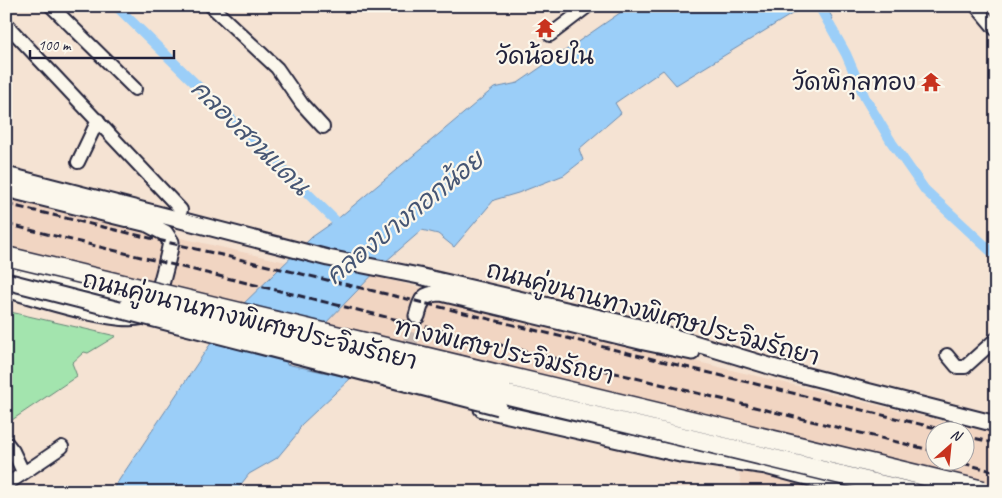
<svg xmlns="http://www.w3.org/2000/svg" width="1002" height="498" viewBox="0 0 1002 498" font-family="Caveat,'Playpen Sans Thai',sans-serif">
<style>
.built{fill:#f1d5c2;fill-rule:evenodd}
.green{fill:#a3e4ae;stroke:#628374}
.water{fill:#9bcef8;stroke:#6b89ac}
.lines{fill:none;stroke-linecap:round;stroke-linejoin:round}
.canal{stroke:#9bcef8;stroke-width:10}
.major-tunnel{stroke:#cbbcb5;stroke-width:15;stroke-dasharray:15 8;stroke-linecap:butt}
.minor-casing{stroke:#22223b;stroke-width:16}
.major-casing{stroke:#22223b;stroke-width:19}
.highway-casing{stroke:#22223b;stroke-width:21}
.minor{stroke:#fbf7ec;stroke-width:12}
.major{stroke:#fbf7ec;stroke-width:15}
.highway{stroke:#fbf7ec;stroke-width:18}
.rail{stroke:#22223b;stroke-width:3;stroke-dasharray:8 4;stroke-linecap:butt}
.major-bridge-casing{stroke:#22223b;stroke-width:19;stroke-linecap:butt}
.highway-bridge-casing{stroke:#22223b;stroke-width:21;stroke-linecap:butt}
.major-bridge{stroke:#fbf7ec;stroke-width:15}
.highway-bridge{stroke:#fbf7ec;stroke-width:18}
.labels{text-anchor:middle;stroke-width:4.5;stroke-linejoin:round;paint-order:stroke}
.poi-label{font-size:24px;fill:#22223b;stroke:#fbf7ec}
.street-label{font-size:24px;fill:#22223b;stroke:#fbf7ec}
.water-label{font-size:25px;font-style:italic;fill:#465674;stroke:#fbf7ec}
</style>
<rect width="100%" height="100%" fill="#f5e3d3"/>
<filter id="ink" filterUnits="userSpaceOnUse"><feTurbulence type="fractalNoise" baseFrequency=".02" numOctaves="2"/><feDisplacementMap in="SourceGraphic" scale="10" xChannelSelector="R" yChannelSelector="G"/><feConvolveMatrix kernelMatrix="1 2 1 2 8 2 1 2 1" color-interpolation-filters="sRGB"/></filter>
<g filter="url(#ink)">
<path class="built" d="M6,198L286,262L237,310L6,261Z
M372,275L661,353L996,434V492H949L308,341ZM934,430H964V460H934Z
M749,470L849,492H743L739,473Z"/>
<path class="green" d="M6,311L116,336L88,353L84,352L72,363L77,376L9,422L6,417Z"/>
<path class="water" d="M630,6H805L676,85L663,70L615,103L621,113L579,149L583,160L564,175L518,193L494,200L454,247L438,234L422,230L385,262L286,364L351,378L301,425L297,434L277,458L249,474L235,492H111L209,346L237,310L312,237L335,221L494,88L518,83Z
M815,6H826L833,19L825,23Z"/>
<g class="lines">
<path class="canal" d="M116,6L344,229
M819,6L846,54L865,98L892,143L925,190L996,256"/>
<path class="major-tunnel" d="M409,347L417,316"/>
<defs>
<path id="minor" d="M51,6L135,89
M211,6L277,68L302,104L323,127
M976,6L996,30
M6,24L181,210
M550,35L588,6
M78,162L98,120
M947,355L957,367H965L996,339
M6,442L13,451L23,472
M6,485L62,447"/>
<path id="major" d="M6,175L328,258L419,276L648,329L776,368L996,424
M6,189L148,224L165,233L171,242C168,258 158,305 147,314C130,329 30,296 6,289
M6,266L89,287
M417,316C422,299 422,294 441,293L644,342L692,352
M482,409L680,454L767,466
M758,464L863,492"/>
<path id="highway" d="M72,291L130,304"/>
</defs>
<use href="#minor" class="minor-casing"/>
<use href="#major" class="major-casing"/>
<use href="#highway" class="highway-casing"/>
<use href="#minor" class="minor"/>
<use href="#major" class="major"/>
<use href="#highway" class="highway"/>
<path class="rail" d="M6,204L399,297L944,430
M6,224L934,451
M964,436L996,443
M951,460L996,472"/>
<defs>
<path id="major-bridge" d="M6,281L499,407"/>
<path id="highway-bridge" d="M6,256L983,490
M130,304L912,492"/>
</defs>
<use href="#major-bridge" class="major-bridge-casing"/>
<use href="#highway-bridge" class="highway-bridge-casing"/>
<use href="#major-bridge" class="major-bridge"/>
<use href="#highway-bridge" class="highway-bridge"/>
</g>
</g>
<defs>
<symbol id="temple-bare" viewBox="-9 -9 18 18"><path d="M0-6L5-2H3V0L6.5 2.5H4V6H1.5V3h-3V6H-4V2.5H-6.5L-3 0V-2H-5Z" fill="#c8321e" stroke="#fbf7ec" stroke-width="2.5" paint-order="stroke"/></symbol>
</defs>
<g fill-rule="evenodd">
<use href="#temple-bare" x="531" y="14" width="28" height="28"/>
<use href="#temple-bare" x="917" y="68" width="28" height="28"/>
</g>
<g class="labels">
<g class="poi-label">
<text x="545" y="64">วัดน้อยใน</text>
<text x="916" y="90" text-anchor="end">วัดพิกุลทอง</text>
</g>
<g class="street-label">
<text transform="translate(653 313) rotate(15)" y="8">ถนนคู่ขนานทางพิเศษประจิมรัถยา</text>
<text transform="translate(250 320) rotate(14)" y="8">ถนนคู่ขนานทางพิเศษประจิมรัถยา</text>
<text transform="translate(504 351) rotate(13)" y="8">ทางพิเศษประจิมรัถยา</text>
</g>
<g class="water-label">
<text transform="translate(251 137) rotate(44)" y="9">คลองสวนแดน</text>
<text transform="translate(404 217) rotate(-39)" y="9">คลองบางกอกน้อย</text>
</g>
</g>
<rect width="1002" height="498" fill="none" stroke="#fbf7ec" stroke-width="25"/>
<rect x="12" y="12" width="977" height="473" fill="none" stroke="#22223b" stroke-width="2" filter="url(#ink)"/>
<g transform="translate(950 446) rotate(27)"><circle r="24" fill="#fbf7ec" stroke="#a4a2a5"/>
<path d="M0-4L9 19L0 12L-9 19Z" fill="#c8321e"/>
<text y="-8" font-size="14" font-weight="bold" text-anchor="middle" fill="#22223b">N</text>
</g>
<path d="M30 50v8h144v-8" fill="none" stroke="#22223b" stroke-width="2.5"/>
<text x="38" y="50" font-size="15" fill="#22223b" stroke="#fbf7ec" stroke-width="4" paint-order="stroke">100 m</text>
</svg>
